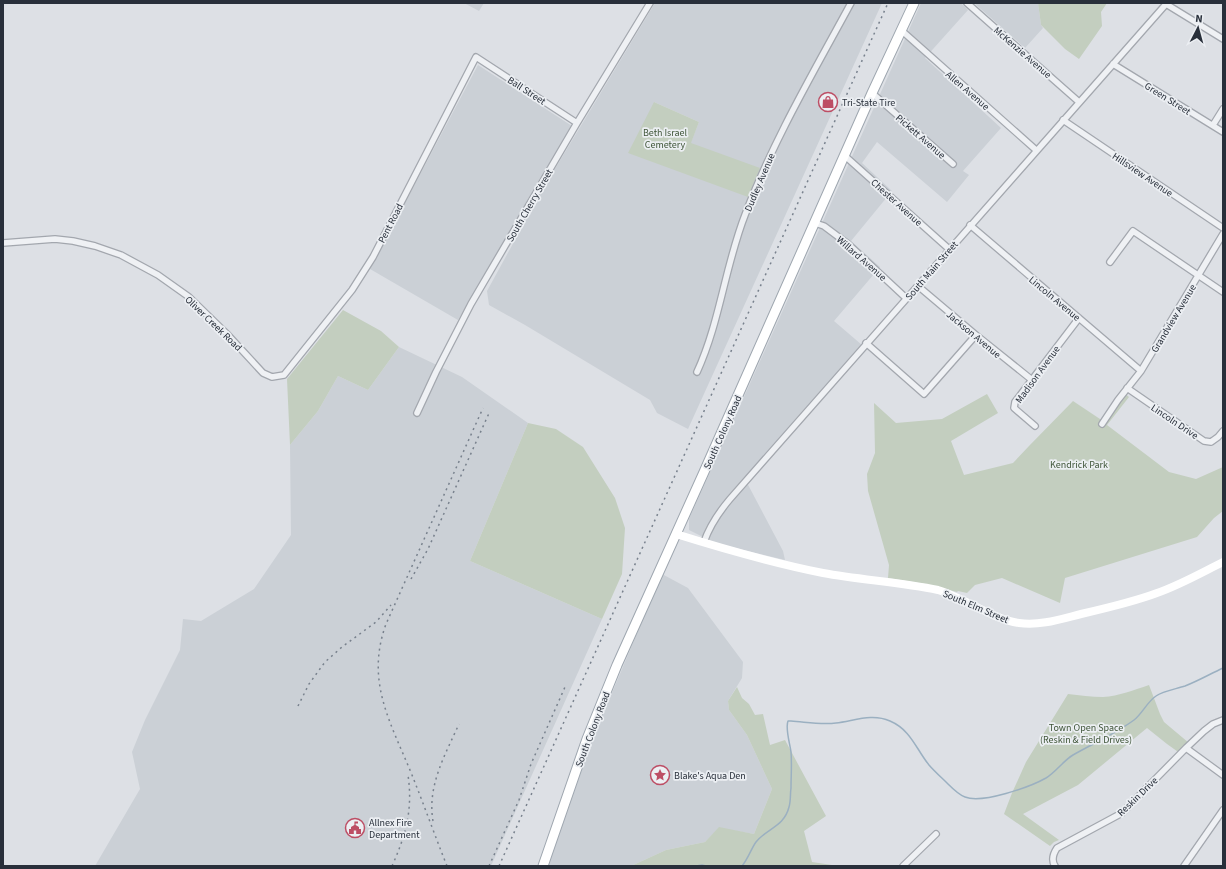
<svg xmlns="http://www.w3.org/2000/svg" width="1226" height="869" viewBox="0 0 1226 869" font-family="'Source Sans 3',sans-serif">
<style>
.built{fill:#cbd0d6;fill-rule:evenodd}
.green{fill:#c3cebf}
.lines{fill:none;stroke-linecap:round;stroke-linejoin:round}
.stream{stroke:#9bb0c1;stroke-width:1.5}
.street-casing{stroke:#a3a7ae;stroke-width:8}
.primary-casing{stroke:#9ea6af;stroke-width:11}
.street{stroke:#eff1f4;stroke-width:5.5}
.secondary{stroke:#fff;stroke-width:8}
.primary{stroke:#fff;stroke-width:9}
.rail{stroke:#78818d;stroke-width:1.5;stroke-dasharray:2 4;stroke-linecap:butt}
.labels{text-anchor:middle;stroke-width:3.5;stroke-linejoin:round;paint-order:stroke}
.street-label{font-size:10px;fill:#282f3a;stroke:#eceff3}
.poi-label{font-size:10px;fill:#282f3a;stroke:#eceff3;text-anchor:start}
.park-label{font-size:10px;fill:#3e5437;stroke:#eceff3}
</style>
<rect width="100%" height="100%" fill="#dde0e5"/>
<path class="built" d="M464,3H484L479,11Z
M655,3H882L688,429L657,413L650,400L525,325L489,305L487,291L544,187ZM654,102L699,122L691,142Z
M921,3H961L968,10L925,58L1001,128L963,171L969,175L947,202L877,142L862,163L892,191L851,241L880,267L834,321L862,345L745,479L783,551L785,560L715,543L689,530V519Z
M974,3H1038L1041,25L1043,28L1025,48Z
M478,65L572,126L458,320L370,269Z
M399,347L462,377L528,423L470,561L602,619L491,866H95L140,789L132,752L145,720L180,650L183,619L201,621L254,589L291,535L290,445L318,411L338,376L368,390Z
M662,574L688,588L743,662L742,678L728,701L729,710L747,735L772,789L754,834L719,828L705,842L666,850L631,866H548L593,738Z"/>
<path class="green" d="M1038,3H1107L1101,12L1102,26L1079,59L1065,49L1041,25Z
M654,102L699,122L691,143L760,168L748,197L628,153Z
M343,310L381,331L399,347L368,390L338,376L318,411L290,445L287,379Z
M1121,390L1129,397L1107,425L1169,472L1196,479L1223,467V511L1214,518L1197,537L1065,578L1060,603L1002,578L975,585L967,593L958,591L957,592L925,584L888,578L889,565L868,491L867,474L875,453L874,403L896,423L942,419L987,394L998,413L951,441L964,475L1013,463L1029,446L1073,401L1103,421Z
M528,423L556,429L583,447L615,498L625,528L622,574L602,619L470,561Z
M1149,685L1160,714L1164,722L1189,743L1181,754L1167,744L1147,728L1078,785L1023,814L1059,840L1054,842L1050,846L1004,814L1012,793L1026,762L1068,694C1080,695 1091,697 1103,697C1119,696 1134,690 1149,685Z
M737,687L742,698L749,704L755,715L763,714L770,745L785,740L826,816L804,831L812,862L832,865L831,866H631L666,850L705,842L719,827L754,834L772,789L747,735L729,710L728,701Z"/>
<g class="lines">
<path class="stream" d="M696,866L702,865L706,866
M742,866C748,859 751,849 756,842C767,828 784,827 789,807C791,801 790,794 791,788C791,776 792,764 791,752C790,744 785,728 788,721H791C806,722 821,725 836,723C854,721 872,713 890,721C911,730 916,749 929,765C935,772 942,778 948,784C953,789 959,795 965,797C982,804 1030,787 1046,778C1056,772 1063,761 1073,755C1094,743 1115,734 1134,720C1142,714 1147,702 1156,696C1163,691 1176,689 1185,686C1198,681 1210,674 1223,668"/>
<defs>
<path id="street" d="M967,3L1079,102
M1166,4L1223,39
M901,30L1036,150
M1113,64L1223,132
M872,93L953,164
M1063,120L1223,228
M1213,125L1223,109
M845,156L949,249
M815,223L824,226L848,244L906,298
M970,225L1141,371
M3,243L55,239L73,241L95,246L121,255L158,275L189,297L227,334L263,373L272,377L284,375L352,290L373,257L476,57L577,123
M1110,262L1133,231L1223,292
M918,286L976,335L1032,380
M866,343L924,394L976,335
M697,372C720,322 725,266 745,215C773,141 813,73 851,3
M1127,388L1204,441L1211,442L1218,437L1223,431
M417,413L436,372L471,304L577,123L650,3
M1102,424L1118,400L1141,371L1223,234
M1035,426L1014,408L1015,402L1079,318
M704,542C710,525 719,512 730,499L1167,3
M1186,748L1223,775
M903,866L936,834
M1055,866C1051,860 1053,854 1057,848L1122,813L1186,748L1204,731L1213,724L1223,720
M1184,866L1223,810"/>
<path id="primary" d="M543,866L587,739L617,665L704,472L872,93L914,3"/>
</defs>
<use href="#street" class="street-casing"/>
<use href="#primary" class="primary-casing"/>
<use href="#street" class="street"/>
<path class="secondary" d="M676,534C724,549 773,563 823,573C861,580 900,582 938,590C965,598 992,619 1019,623C1040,626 1061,619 1081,614C1107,608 1133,602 1157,593C1180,585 1201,573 1223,562"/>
<use href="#primary" class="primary"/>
<path class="rail" d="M411,579L428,549L490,411
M298,706L309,684L325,662L342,647L376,622L391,605
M433,821C427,786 445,755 459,724
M392,866C406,835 413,809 408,775
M447,866C435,836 424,805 412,775C391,723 365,682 386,624L483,408
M489,866L519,800L531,764L565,687
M499,866L888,3"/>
</g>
<defs>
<symbol id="shop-ring" viewBox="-11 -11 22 22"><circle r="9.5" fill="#eceff3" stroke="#bd4e65" stroke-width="1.5"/><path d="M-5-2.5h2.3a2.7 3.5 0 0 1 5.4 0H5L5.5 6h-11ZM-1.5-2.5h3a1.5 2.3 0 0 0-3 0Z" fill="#bd4e65"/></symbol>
<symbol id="sight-ring" viewBox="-11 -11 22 22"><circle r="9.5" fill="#eceff3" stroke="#bd4e65" stroke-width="1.5"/><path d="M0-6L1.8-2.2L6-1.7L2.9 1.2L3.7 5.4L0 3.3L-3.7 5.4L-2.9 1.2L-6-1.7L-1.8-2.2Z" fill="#bd4e65"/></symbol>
<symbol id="civic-ring" viewBox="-11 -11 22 22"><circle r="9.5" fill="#eceff3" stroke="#bd4e65" stroke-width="1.5"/><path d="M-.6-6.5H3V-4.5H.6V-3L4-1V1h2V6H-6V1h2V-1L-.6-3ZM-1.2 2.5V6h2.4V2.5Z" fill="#bd4e65"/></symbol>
</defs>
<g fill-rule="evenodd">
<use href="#shop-ring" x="817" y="91" width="22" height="22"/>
<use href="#sight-ring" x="649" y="764" width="22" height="22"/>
<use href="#civic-ring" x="344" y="817" width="22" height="22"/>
</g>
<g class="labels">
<g class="street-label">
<text transform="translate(1023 52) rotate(41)" y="4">McKenzie Avenue</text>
<text transform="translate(527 90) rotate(33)" y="4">Ball Street</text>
<text transform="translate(968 90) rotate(41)" y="4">Allen Avenue</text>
<text transform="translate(1168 98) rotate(32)" y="4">Green Street</text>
<text transform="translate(921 136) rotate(41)" y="4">Pickett Avenue</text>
<text transform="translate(1143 174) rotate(34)" y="4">Hillsview Avenue</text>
<text transform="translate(759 182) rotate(-67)" y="4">Dudley Avenue</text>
<text transform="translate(897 202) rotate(42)" y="4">Chester Avenue</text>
<text transform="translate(529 205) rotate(-60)" y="4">South Cherry Street</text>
<text transform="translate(390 223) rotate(-63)" y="4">Pent Road</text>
<text transform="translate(862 258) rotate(41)" y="4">Willard Avenue</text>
<text transform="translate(931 270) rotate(-49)" y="4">South Main Street</text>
<text transform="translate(1055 298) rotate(40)" y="4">Lincoln Avenue</text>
<text transform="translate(1173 318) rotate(-59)" y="4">Grandview Avenue</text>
<text transform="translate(214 323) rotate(44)" y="4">Oliver Creek Road</text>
<text transform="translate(974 334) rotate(40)" y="4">Jackson Avenue</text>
<text transform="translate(1037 374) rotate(-54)" y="4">Madison Avenue</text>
<text transform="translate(1175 421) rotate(34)" y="4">Lincoln Drive</text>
<text transform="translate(722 432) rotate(-66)" y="4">South Colony Road</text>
<text transform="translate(976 606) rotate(23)" y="4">South Elm Street</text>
<text transform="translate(592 729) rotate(-69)" y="4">South Colony Road</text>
<text transform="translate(1137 796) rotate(-44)" y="4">Reskin Drive</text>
</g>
<g class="poi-label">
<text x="842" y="106">Tri-State Tire</text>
<text x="674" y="779">Blake's Aqua Den</text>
<text x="369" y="826">Allnex Fire<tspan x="369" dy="12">Department</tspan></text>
</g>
<g class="park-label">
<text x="665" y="136">Beth Israel<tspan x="665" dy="12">Cemetery</tspan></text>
<text x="1079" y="468">Kendrick Park</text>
<text x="1086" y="731">Town Open Space<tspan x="1086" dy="12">(Reskin &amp; Field Drives)</tspan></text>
</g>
</g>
<rect width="1226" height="869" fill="none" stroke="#282f3a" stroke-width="8"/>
<g transform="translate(1198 28) rotate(6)" stroke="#eceff3" stroke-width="3" paint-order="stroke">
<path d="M0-3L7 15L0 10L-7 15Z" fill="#282f3a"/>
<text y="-6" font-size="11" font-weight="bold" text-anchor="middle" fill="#282f3a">N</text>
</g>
</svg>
